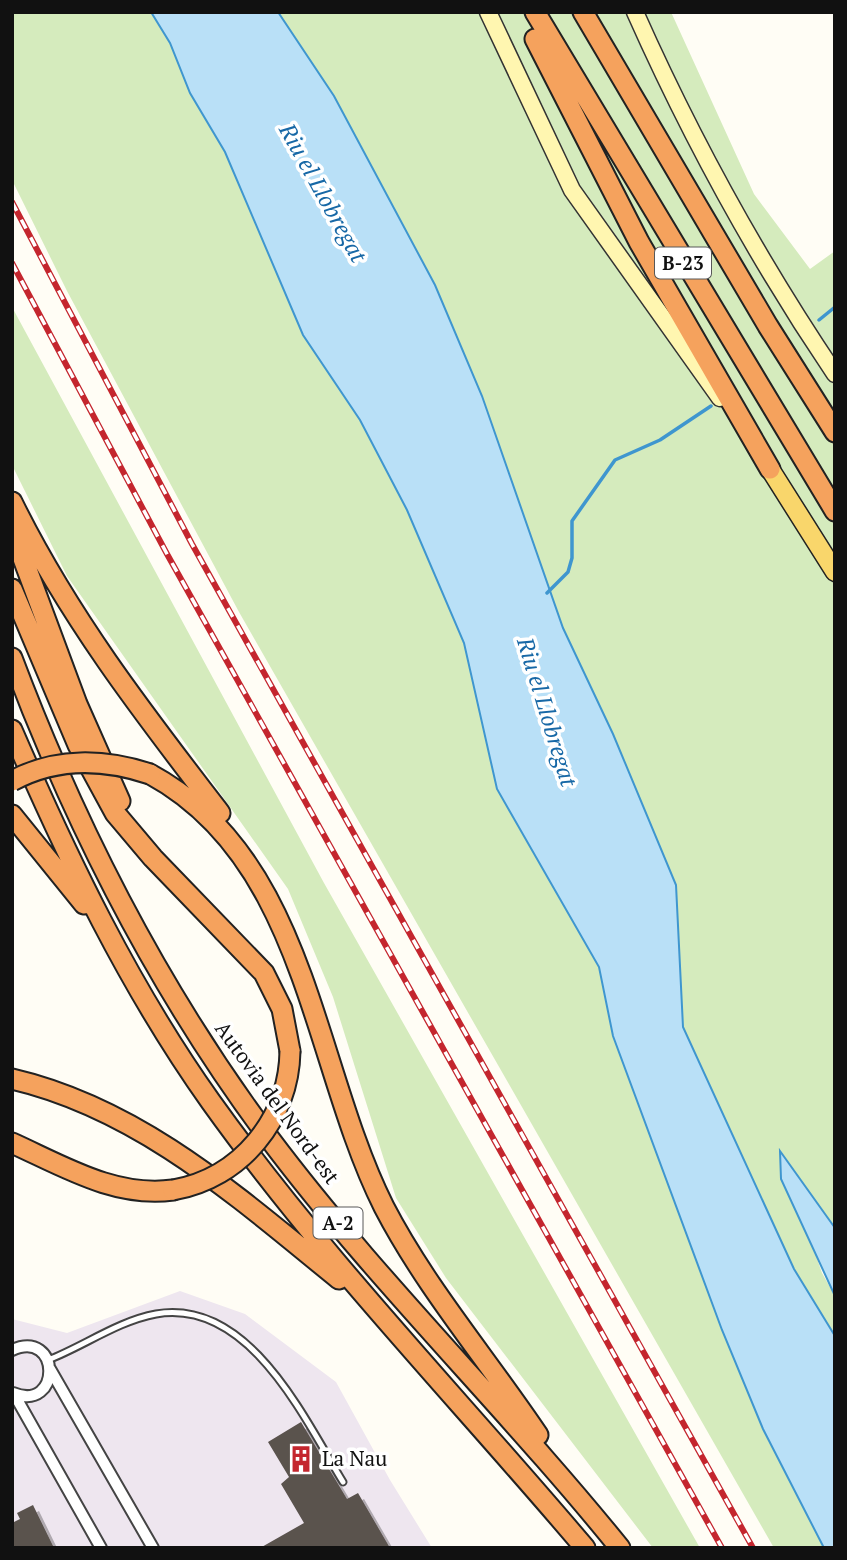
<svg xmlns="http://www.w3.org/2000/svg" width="847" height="1560" viewBox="0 0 847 1560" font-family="'PT Serif',serif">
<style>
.industrial{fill:#eee6ef}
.green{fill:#d5ebbd}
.water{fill:#b9e0f7;stroke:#3f96cf;stroke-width:2}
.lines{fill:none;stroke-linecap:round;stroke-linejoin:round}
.stream{stroke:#3f96cf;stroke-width:3.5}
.building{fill:#5a524d;filter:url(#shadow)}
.service-casing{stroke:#444;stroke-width:9}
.minor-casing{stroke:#444;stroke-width:14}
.secondary-casing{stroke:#333;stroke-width:19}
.primary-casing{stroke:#222;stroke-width:21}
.motorway-casing{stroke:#222;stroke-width:23}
.service{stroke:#fff;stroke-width:5}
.minor{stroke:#fff;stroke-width:10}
.secondary{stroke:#fff6b0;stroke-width:16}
.primary{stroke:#f9d66b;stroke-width:18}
.motorway{stroke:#f5a25d;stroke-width:19}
.rail-casing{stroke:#c4262e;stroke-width:6}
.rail{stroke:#fff;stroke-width:3.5;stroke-dasharray:10;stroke-linecap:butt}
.motorway-bridge-casing{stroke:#222;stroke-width:23;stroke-linecap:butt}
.motorway-bridge{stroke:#f5a25d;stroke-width:19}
.labels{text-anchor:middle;stroke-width:7;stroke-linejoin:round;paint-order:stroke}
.shield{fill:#fff;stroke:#585858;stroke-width:2}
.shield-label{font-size:19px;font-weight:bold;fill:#111}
.street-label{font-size:21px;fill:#111;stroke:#fff}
.poi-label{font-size:21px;fill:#111;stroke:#fff;text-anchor:start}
.water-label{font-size:23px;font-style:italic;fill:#1768a6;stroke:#fff}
</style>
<defs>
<filter id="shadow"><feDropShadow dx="6" dy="6" stdDeviation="0" flood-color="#0004"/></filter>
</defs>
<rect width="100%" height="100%" fill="#fffdf5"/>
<path class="industrial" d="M180,1291L245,1314L336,1382L390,1480L432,1548H12V1319L67,1333Z"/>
<path class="green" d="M12,12H151L170,43L190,93L225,152L258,225L407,510L464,643L497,789L599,967L613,1036L722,1330L763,1430L824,1548H774L239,612L67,291L12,180Z
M278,12H671L754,194L810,269L835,251V1227L780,1152L822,1273L835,1296V1336L794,1269L683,1027L676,885L613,734L563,628L482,396L435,284L334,96Z
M12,307L324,883L700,1548H653L446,1278L396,1198L333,997L288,889L67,576L12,465Z"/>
<path class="water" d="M151,12H278L334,96L435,285L482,396L563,628L613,734L676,885L683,1027L794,1269L835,1336V1548H824L763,1429L722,1330L613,1036L599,967L497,789L464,643L407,510L360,420L303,335L225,152L190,93L170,43Z
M780,1151L835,1228V1296L781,1179Z"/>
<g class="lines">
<path class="stream" d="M819,320L835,307
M547,593L568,572L572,558V521L615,460L660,440L711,406"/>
</g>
<path class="building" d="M301,1422L347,1499L358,1493L390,1548H260L304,1523L281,1484L289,1477L268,1442Z
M33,1505L54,1548H12V1523L20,1519L17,1513Z"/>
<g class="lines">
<defs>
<path id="service" d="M48,1360C84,1346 118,1321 156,1314C249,1298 304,1418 343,1482"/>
<path id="minor" d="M12,1350C61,1328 62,1413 13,1393
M50,1369L153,1548
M14,1394L101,1548"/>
<path id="secondary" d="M488,12L572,190L720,398
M635,12C691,138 758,260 835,374"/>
<path id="primary" d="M770,469L835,572"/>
<path id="motorway" d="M535,12L835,511
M583,12L768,326L835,432
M535,39L639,242L770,469
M12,502C68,616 143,713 220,813
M12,529L77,704L120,801
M12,589L78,745L115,813L153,858L264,973L282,1009L290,1051
M12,658C76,828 160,992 269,1138C377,1282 507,1408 620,1548
M12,730C68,859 129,987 211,1102C324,1260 460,1400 585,1548
M150,774C307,859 312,1064 384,1207C426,1288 487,1359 538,1435
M12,815L84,904
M12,1079C141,1109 240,1199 339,1279
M12,1143C63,1166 115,1198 173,1190"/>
</defs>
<use href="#service" class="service-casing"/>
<use href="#minor" class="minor-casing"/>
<use href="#secondary" class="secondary-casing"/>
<use href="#primary" class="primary-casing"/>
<use href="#motorway" class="motorway-casing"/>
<use href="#service" class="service"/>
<use href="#minor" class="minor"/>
<use href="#secondary" class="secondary"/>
<use href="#primary" class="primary"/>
<use href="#motorway" class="motorway"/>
<defs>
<path id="rail" d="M12,202L192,544L753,1548
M12,263L167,554L722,1548"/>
</defs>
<use href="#rail" class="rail-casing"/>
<use href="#rail" class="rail"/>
<defs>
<path id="motorway-bridge" d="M12,781C56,757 105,759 150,774
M173,1190C241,1178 289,1119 290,1051"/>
</defs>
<use href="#motorway-bridge" class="motorway-bridge-casing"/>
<use href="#motorway-bridge" class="motorway-bridge"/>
</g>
<defs>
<symbol id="building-bare" viewBox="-9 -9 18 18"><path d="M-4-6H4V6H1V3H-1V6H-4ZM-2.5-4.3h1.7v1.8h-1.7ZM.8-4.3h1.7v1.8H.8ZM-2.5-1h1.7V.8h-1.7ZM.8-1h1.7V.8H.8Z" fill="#c4262e" stroke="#fff" stroke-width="2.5" paint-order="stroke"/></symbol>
</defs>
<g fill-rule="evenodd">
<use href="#building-bare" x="282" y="1440" width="38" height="38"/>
</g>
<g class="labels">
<g class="shield">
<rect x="655" y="247.5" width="56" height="31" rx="5"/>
<rect x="313.5" y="1207.5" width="49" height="31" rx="5"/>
</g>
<g class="shield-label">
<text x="683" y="270">B-23</text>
<text x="338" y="1230">A-2</text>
</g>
<g class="street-label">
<text transform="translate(277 1103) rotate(54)" y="7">Autovia del Nord-est</text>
</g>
<g class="poi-label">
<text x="322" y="1466">La Nau</text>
</g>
<g class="water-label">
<text transform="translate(323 193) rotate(61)" y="8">Riu el Llobregat</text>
<text transform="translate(547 712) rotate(73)" y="8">Riu el Llobregat</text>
</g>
</g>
<rect width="847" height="1560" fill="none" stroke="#111111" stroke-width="28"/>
</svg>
